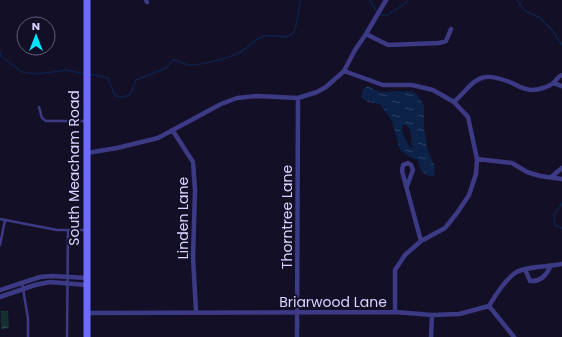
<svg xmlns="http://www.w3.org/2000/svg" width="562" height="337" viewBox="0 0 562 337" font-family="Poppins,sans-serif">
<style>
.park{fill:url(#park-crowns)}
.water{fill:url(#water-ripples);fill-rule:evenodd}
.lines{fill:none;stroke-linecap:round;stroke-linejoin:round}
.stream{stroke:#0c2248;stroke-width:1.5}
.lane{stroke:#3d3a85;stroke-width:2.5}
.street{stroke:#3d3a85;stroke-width:4.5}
.secondary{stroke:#6f6bff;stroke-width:7}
.labels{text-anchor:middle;stroke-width:4;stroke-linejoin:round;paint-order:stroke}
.street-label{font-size:14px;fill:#d9d4ff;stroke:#130f26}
</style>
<defs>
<pattern id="park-crowns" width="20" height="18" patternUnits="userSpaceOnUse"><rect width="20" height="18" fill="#12302f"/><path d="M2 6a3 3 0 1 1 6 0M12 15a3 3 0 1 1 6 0" fill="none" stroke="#344d4e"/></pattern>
<pattern id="water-ripples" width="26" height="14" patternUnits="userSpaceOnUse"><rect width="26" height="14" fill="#0c2248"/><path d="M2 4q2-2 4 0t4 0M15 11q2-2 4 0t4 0" fill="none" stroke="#2f4163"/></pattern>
</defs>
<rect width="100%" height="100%" fill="#130f26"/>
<path class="park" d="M1,311H8L9,328L1,329Z"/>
<path class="water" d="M367,86L380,92L411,91L417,94L424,106V129L428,151L435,167L434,176C424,178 419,169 418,160L410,157L400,150L392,121L380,104L368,102L362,98C361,92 362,90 367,86ZM403,125H406C410,128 410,133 412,137L411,144L413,147L411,148C405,141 406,138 402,131Z"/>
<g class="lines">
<path class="stream" d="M370,0L377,12
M517,0L525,11L539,17L553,31L562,45
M380,14L386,16L407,2L408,0
M0,52L1,56L22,72L37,74L67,70L85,74
M89,74L108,78L115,96L123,97L130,95L136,80L166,68L173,60C182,60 182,65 189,65C199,66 227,58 237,54C248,50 252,39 264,36C274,33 286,41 293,33C297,28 299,7 300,0
M562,203L561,206C554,211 553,216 555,225L562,228"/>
<path class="lane" d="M39,107L42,118L46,121H85
M0,219L57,230H86
M0,245L5,220
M22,282L28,319V337
M67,337L68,231"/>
<path class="street" d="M146,0L147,2
M366,34L388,45L439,43L446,41L451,29
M344,71L383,85H412L433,90L454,102L468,117L477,159
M553,83L562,86
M454,102C477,80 478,69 512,83C518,86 525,90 532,90C538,90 549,87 553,83C557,80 557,77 562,75
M173,131L193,162L195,190L193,257L196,312
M87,153L117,148L158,138L221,104L237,98L257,96L298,98L317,92L326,87L344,71L355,50L366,34L386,0
M551,177L562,168
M407,186L413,170L411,165L408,163L403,165L402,171L421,241
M525,269L530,281C540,282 546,276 550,267
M0,290L40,277L52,276L87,278
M0,297L35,285L50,282L87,285
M489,306L514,337
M395,312V270L405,255L421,241L445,228L457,213L469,195L476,174L477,159L512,163L527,172L540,176L562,179
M87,313L395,312L432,315L459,314L489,306C496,294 504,281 515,273C525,266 549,267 562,264
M297,337L298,98
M431,337L432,315"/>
<path class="secondary" d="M87,337V0"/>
</g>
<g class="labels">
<g class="street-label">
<text transform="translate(74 168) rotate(-90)" y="5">South Meacham Road</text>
<text transform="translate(287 217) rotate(-90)" y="5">Thorntree Lane</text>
<text transform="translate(183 218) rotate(-90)" y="5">Linden Lane</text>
<text x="333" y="307">Briarwood Lane</text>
</g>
</g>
<g transform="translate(36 36)"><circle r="19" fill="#130f26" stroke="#625e7d"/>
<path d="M0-3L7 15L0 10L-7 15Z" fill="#00e5ff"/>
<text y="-6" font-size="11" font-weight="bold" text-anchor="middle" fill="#d9d4ff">N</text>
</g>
</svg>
